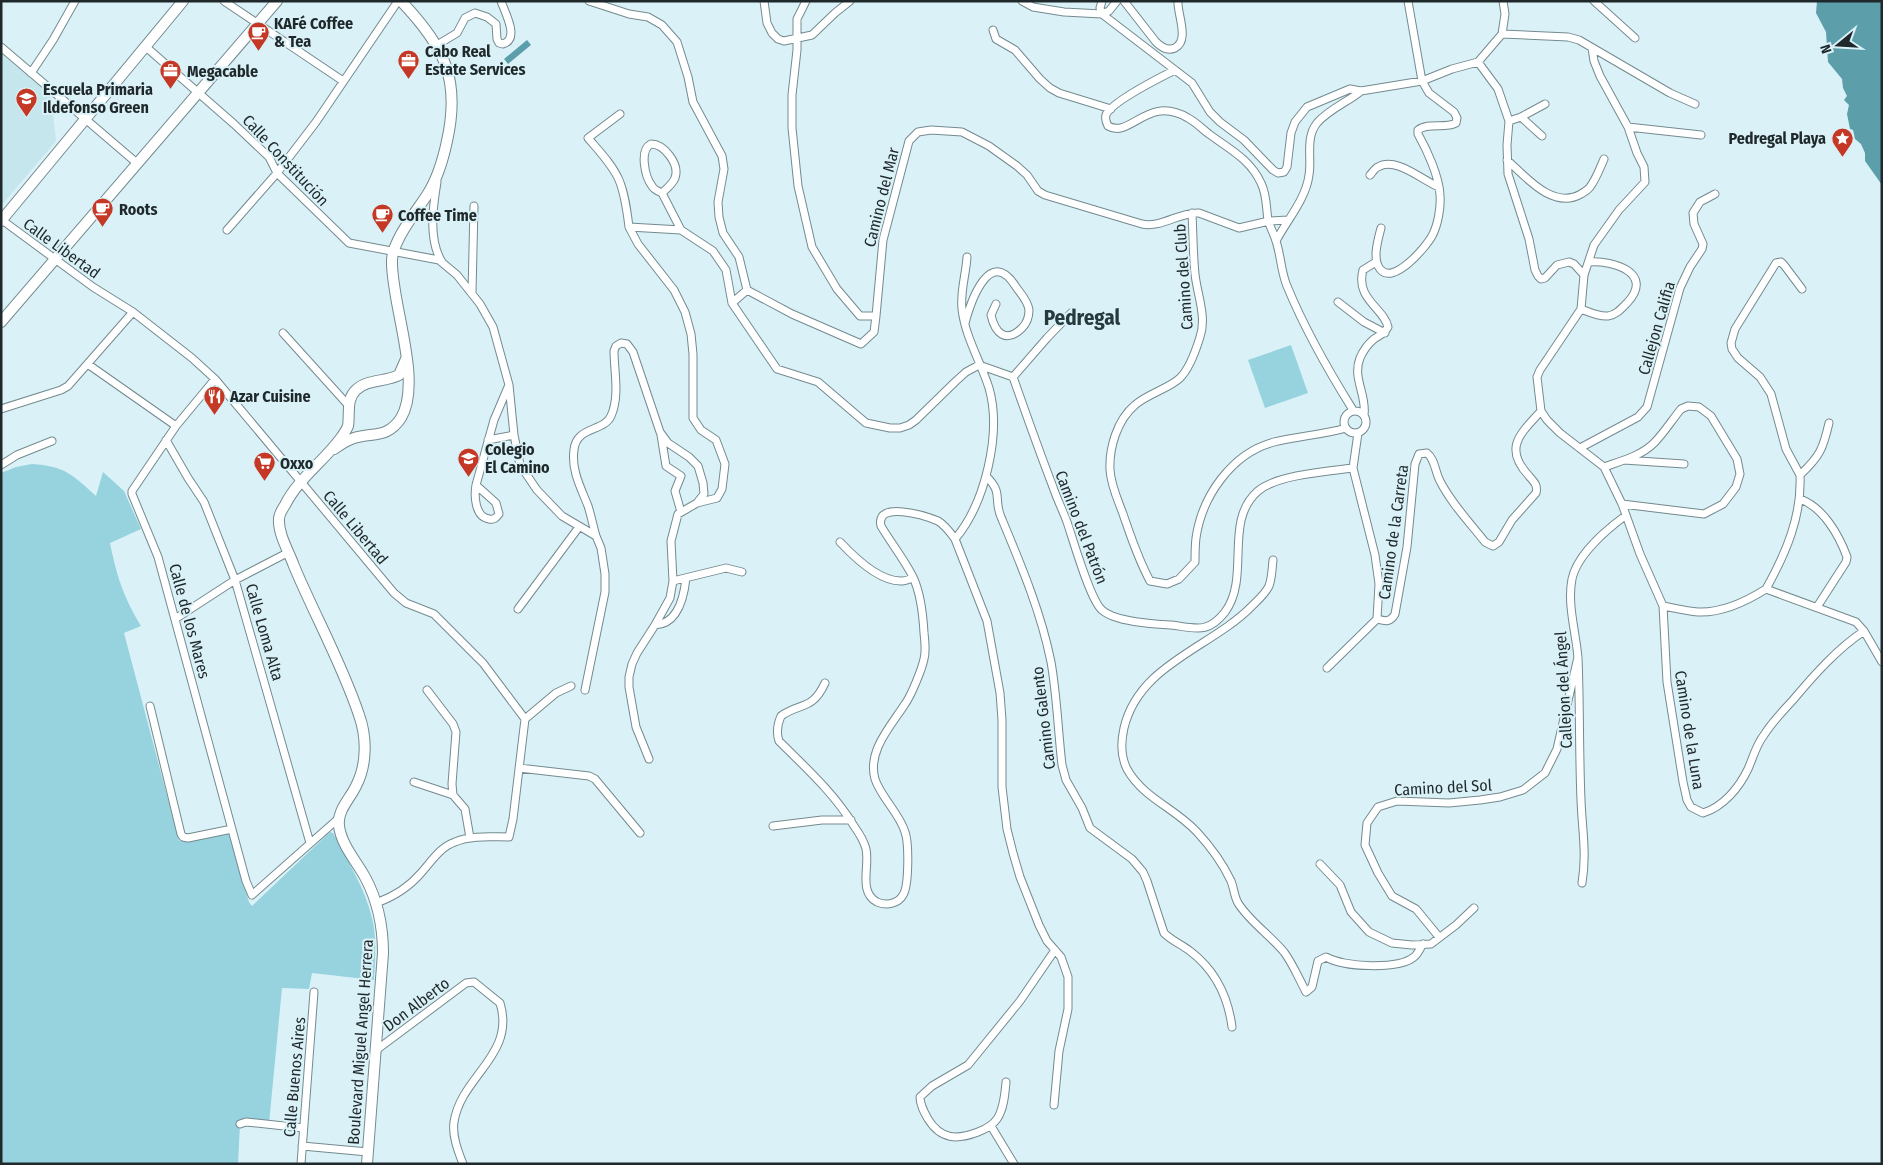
<svg xmlns="http://www.w3.org/2000/svg" width="1883" height="1165" viewBox="0 0 1883 1165" font-family="'Fira Sans Condensed',sans-serif">
<style>
.built{fill:#c5e6ec}
.green{fill:#96d3de}
.water{fill:#5d9eab}
.lines{fill:none;stroke-linecap:round;stroke-linejoin:round}
.street-casing{stroke:#748a8f;stroke-width:9}
.secondary-casing{stroke:#748a8f;stroke-width:12}
.street{stroke:#fff;stroke-width:7}
.secondary{stroke:#fff;stroke-width:10}
.labels{text-anchor:middle;stroke-width:4;stroke-linejoin:round;paint-order:stroke}
.poi-label{font-size:16px;font-weight:bold;fill:#1f282a;stroke:#daf2f7;text-anchor:start}
.street-label{font-size:16px;fill:#1f282a;stroke:#daf2f7}
.district-label{font-size:21px;font-weight:bold;fill:#263a3e;stroke:#daf2f7}
</style>
<rect width="100%" height="100%" fill="#daf2f7"/>
<path class="built" d="M1,52L51,94L56,141L1,206Z"/>
<path class="green" d="M1291,345L1308,393L1265,408L1248,360Z
M32,464C65,466 73,475 96,496L103,472L124,491L141,529L110,543C117,577 123,596 141,626L124,633L179,841L229,833L249,902L252,906L330,832L333,833C347,860 365,888 372,918C377,938 375,959 374,980L312,973L309,989L282,988L269,1124H240L238,1164H1V473L16,467Z"/>
<path class="water" d="M1817,1H1882V185L1865,161V153L1861,144L1855,139L1853,130L1850,129L1847,114L1849,105L1844,100L1847,96L1843,88L1842,79L1828,62L1826,32L1816,13Z
M527,40L531,45L508,64L504,59Z"/>
<g class="lines">
<defs>
<path id="street" d="M224,1L343,81
M589,1L629,14L648,17L662,25L677,42L688,77L693,102L722,156L724,169L718,202L719,217L723,233L739,257L747,290L732,303
M764,1L767,23L772,33L778,39L784,41L812,35L835,13L850,1
M1022,1L1033,7L1064,12L1102,14L1109,11L1117,1
M1102,1L1100,8L1102,14L1192,83L1210,112L1220,122L1244,140L1273,170L1278,173L1284,172L1287,167L1291,133L1295,122L1307,107L1350,89L1361,91L1422,81L1452,69L1478,62L1502,34L1505,14L1503,1
M1124,1L1156,42C1161,47 1168,51 1175,48C1190,40 1177,14 1178,1
M1594,1L1635,38
M993,30L996,39L1015,50L1040,79L1050,88L1059,93L1111,109
M1502,34L1568,37L1579,40L1670,93L1695,104
M437,45L457,33L465,18L475,13L487,17L496,24L497,39L499,43L503,44C520,39 505,13 501,1
M1,47L138,164
M146,47L234,124L269,157L277,173L349,243L439,260L457,275L480,304L493,327L509,385L514,435L520,465L537,490L562,516L596,536L601,548L605,574V592L585,690
M1592,48L1594,61L1600,76L1628,127L1637,153L1644,167L1645,182L1619,210L1594,245L1584,275L1581,309L1540,370L1537,377L1541,411L1547,420L1560,433L1604,467L1622,504L1640,554L1663,606L1667,682L1683,782L1687,800L1691,807L1703,813C1723,807 1739,788 1748,769C1753,758 1756,745 1764,735C1772,722 1783,711 1793,700C1814,675 1837,649 1864,631
M1478,62L1498,89L1509,121L1507,145L1508,174L1529,239L1535,270L1538,276L1541,279L1545,278L1557,265L1569,262L1574,264L1584,275
M1175,70C1161,77 1111,102 1106,115C1105,118 1106,122 1108,126C1131,139 1147,94 1188,118C1196,122 1202,129 1209,134C1229,149 1250,159 1261,183C1267,195 1266,207 1268,220C1270,227 1274,234 1276,241C1281,256 1281,272 1287,286C1305,330 1328,370 1353,410
M31,73L53,40L75,1
M620,114L588,138C599,151 612,164 619,180C625,194 627,211 629,227L681,230L713,251L726,270L732,303L777,369L818,382L866,423L890,428H900L909,425L916,420L956,381L966,372L979,365L1013,377C1026,414 1039,451 1053,487C1057,499 1063,511 1067,522C1073,539 1090,600 1102,610C1115,622 1153,624 1171,625C1196,628 1208,634 1225,612C1251,577 1223,521 1258,491C1276,475 1329,471 1353,468
M1521,117L1542,136
M1509,121L1521,117L1545,104
M1628,127L1701,135
M651,144C664,144 680,164 675,178C672,185 666,189 662,193C658,191 654,190 652,186C645,177 639,150 651,144Z
M1507,160C1526,177 1553,210 1581,194C1584,192 1588,190 1590,187C1596,179 1600,168 1604,159
M1370,175C1372,173 1375,168 1378,167C1396,156 1423,181 1439,187
M437,182C433,206 428,240 442,262
M662,193L681,230
M1192,213C1193,233 1193,254 1195,274C1197,294 1207,317 1200,337C1196,350 1190,368 1180,378C1170,388 1147,394 1135,405C1117,420 1109,448 1110,470C1111,486 1118,500 1123,514C1131,537 1138,559 1150,581L1167,584L1179,579L1195,562C1195,554 1195,546 1196,538C1202,496 1232,453 1274,442C1298,436 1322,435 1346,428
M2,220L93,287L133,312L192,358L215,379L394,593L406,603L434,614L483,663L525,719
M629,227L638,244L674,290L685,312L691,334L693,354V418L701,430L716,440L725,464L722,489L717,498L697,503L678,514L671,541L673,581L670,598L655,625L637,653L632,664L629,677V687L636,727L649,759
M1381,228C1378,240 1372,259 1380,269C1393,286 1426,247 1432,236C1438,225 1441,207 1440,195C1439,176 1427,150 1418,134V130C1428,122 1445,129 1456,123L1457,118L1454,112L1429,93L1422,81L1408,1
M227,230L277,173L316,122L398,1
M1276,241C1287,220 1306,199 1309,175C1312,158 1305,138 1317,123C1329,109 1348,102 1361,91
M747,290L792,314L861,344L874,332L876,316H860L837,289L812,247L798,186L792,128V95L797,50V19L806,1
M472,293L474,206
M1338,302L1364,322L1385,333
M1581,309C1589,312 1599,317 1608,316C1616,315 1621,309 1627,303C1655,273 1613,260 1589,262
M876,316L883,240L909,141L918,132L931,130L962,132L989,146L1017,166L1027,175L1038,191L1045,195L1142,224C1162,228 1179,212 1199,213L1239,228L1269,221L1288,220
M965,323C971,301 990,245 1016,287C1021,294 1028,301 1029,310C1029,317 1027,323 1022,328C1006,344 995,333 991,315L996,304
M283,333L349,406
M89,365L176,426
M1013,377L1047,338L1071,313
M215,379L176,426L132,491V494L158,557L246,881L252,895L339,818
M1,409L61,390L68,386L133,312
M1344 422a11 11 0 1 1 22 0a11 11 0 1 1-22 0Z
M1364,415C1367,395 1352,378 1360,358C1363,351 1368,344 1374,339C1380,335 1384,334 1388,327C1384,308 1355,299 1363,270L1376,262
M1358,433L1353,468L1375,555L1379,584L1377,619
M661,435L666,466L681,476L675,491L681,512
M166,440L188,478L204,502L235,580L310,843
M488,440L514,435
M1580,448L1638,417L1647,407L1680,288L1690,267L1702,249L1703,244L1694,224L1693,213L1700,202L1715,194
M1624,460L1684,464
M1,465L17,455L52,441
M1604,467C1621,461 1641,456 1654,443C1664,433 1672,420 1681,409L1688,406L1699,407L1711,416L1737,459L1740,474L1736,487L1723,504L1704,514L1622,504
M1800,475L1786,449L1771,394L1760,377L1738,358L1732,349L1731,343L1735,329L1776,263L1781,262L1784,265L1802,289
M986,476C1004,494 993,498 1001,517C1021,565 1041,612 1051,662C1057,696 1058,731 1062,765L1066,780L1082,808L1090,828L1132,859L1143,872L1147,881L1164,933C1172,941 1181,944 1190,951C1215,970 1228,996 1232,1027
M476,485L496,503L499,514C496,518 494,520 489,519C475,517 474,496 476,485L494,420L508,387
M1800,499C1823,507 1839,535 1847,557L1846,562L1817,607
M596,536C593,526 591,515 588,506C581,488 571,470 574,450C576,426 604,432 611,416C620,396 614,371 614,351L616,346L621,343L627,344L633,352L660,432L668,443L689,457L698,466L703,483L704,494L697,503
M955,539L987,621L1000,693L1002,720V787L1007,829L1013,853L1020,877L1039,925L1047,941L1061,957L1068,977V1009L1059,1051L1054,1105
M840,542C854,557 880,582 902,581C906,581 910,579 913,578
M1273,560C1272,569 1272,578 1269,586C1265,594 1258,600 1252,606C1211,648 1139,664 1124,728C1121,741 1121,757 1127,769C1143,798 1175,808 1197,832C1209,845 1223,864 1231,881C1234,888 1234,896 1238,903C1250,922 1270,935 1284,952C1293,964 1299,979 1306,992L1312,987L1318,961L1326,957C1343,967 1398,970 1414,957C1418,954 1420,948 1423,944
M673,581L726,568L742,572
M1766,589C1786,553 1802,516 1800,475C1820,456 1823,449 1829,423
M1663,606C1674,608 1686,611 1698,612C1722,613 1747,601 1766,589L1856,622L1864,631L1882,662
M518,609L579,527
M175,619L235,580L289,552
M1377,619C1385,621 1390,623 1395,614L1407,547L1415,464L1419,454L1427,453C1435,459 1435,472 1440,481C1451,503 1470,523 1485,542L1493,546L1499,542L1512,520L1536,493C1538,485 1534,482 1529,476C1503,448 1520,434 1541,411
M655,625C678,624 684,597 686,578
M1327,668L1377,619
M825,683C812,711 801,702 781,716C777,725 776,732 779,741C806,768 834,793 854,826C859,833 864,841 866,849C870,866 858,892 877,902C886,906 898,904 903,895C909,886 909,843 905,832C900,814 880,796 875,779C867,751 891,726 905,704C911,696 922,669 924,659C926,651 925,641 924,633C923,614 921,594 913,577C904,559 891,543 881,526C875,500 926,516 938,521C945,525 950,532 955,539C985,504 1002,433 989,388C981,362 965,337 962,309C960,292 966,274 967,257
M427,690L453,724L456,732L452,784L453,795
M150,706L181,834L183,837L188,838L232,829
M519,768L589,776L595,779L640,833
M414,782L453,795L465,809L470,838
M773,826L822,820H851
M1320,864L1340,885L1351,912L1369,932L1392,943L1412,945L1431,944L1456,925L1474,908
M1582,883C1587,853 1582,829 1581,800C1579,753 1580,705 1578,658C1576,632 1567,605 1572,579C1577,555 1606,530 1625,516
M376,903C393,897 409,887 421,873C431,862 440,847 455,842C471,835 491,837 509,837L513,819L525,719L556,693L571,686
M1439,937L1416,909L1392,896L1378,873L1365,845L1367,823L1378,807L1397,801L1449,803L1480,800L1500,797L1523,790L1545,773L1557,749L1578,657
M375,1051L466,983L474,982L500,1003C516,1055 461,1076 454,1122C452,1136 458,1151 463,1164
M1006,1082C1005,1093 1004,1109 997,1119C992,1126 986,1129 978,1132C957,1140 941,1140 928,1119C924,1112 920,1105 920,1097L932,1086L968,1065L1020,1001L1055,950
M240,1124L246,1122L303,1128
M991,1126L1014,1164
M302,1146L368,1152
M301,1164L314,992"/>
<path id="secondary" d="M1,221L183,1
M1,322L277,1
M334,449C340,445 347,440 354,438C373,432 387,439 401,418C423,381 391,303 392,261C392,241 416,212 427,195C438,178 443,160 447,141C461,79 444,46 401,1
M367,1164L383,953C383,926 378,901 365,877C356,861 341,844 339,826C337,810 350,799 356,786C367,765 367,737 359,715C342,664 315,616 294,566C289,552 278,534 279,519C279,514 282,510 285,505C298,479 322,463 340,439C343,435 346,431 348,426C350,414 346,399 356,390C367,379 386,382 399,375L406,359"/>
</defs>
<use href="#street" class="street-casing"/>
<use href="#secondary" class="secondary-casing"/>
<use href="#street" class="street"/>
<use href="#secondary" class="secondary"/>
</g>
<defs>
<symbol id="cafe-pin" viewBox="-11 -11 22 30"><path d="M0 17L-7.5 6A9.5 9.5 0 1 1 7.5 6Z" fill="#c43825" stroke="#daf2f7"/><path d="M-5.5-4.5H6V0H3Q3 3.5 0 3.5H-2.5Q-5.5 3.5-5.5 0ZM3-3.2v2h1.7v-2ZM-6 4.5H4V6H-6Z" fill="#fff"/></symbol>
<symbol id="office-pin" viewBox="-11 -11 22 30"><path d="M0 17L-7.5 6A9.5 9.5 0 1 1 7.5 6Z" fill="#c43825" stroke="#daf2f7"/><path d="M-6-3h4V-5.5h4V-3h4V5H-6ZM-1-4.5V-3h2v-1.5ZM-6 0V1H6V0Z" fill="#fff"/></symbol>
<symbol id="school-pin" viewBox="-11 -11 22 30"><path d="M0 17L-7.5 6A9.5 9.5 0 1 1 7.5 6Z" fill="#c43825" stroke="#daf2f7"/><path d="M0-5L7-2L0 1L-7-2ZM-4 1L0 2.5L4 1V4Q0 6-4 4Z" fill="#fff"/></symbol>
<symbol id="sight-pin" viewBox="-11 -11 22 30"><path d="M0 17L-7.5 6A9.5 9.5 0 1 1 7.5 6Z" fill="#c43825" stroke="#daf2f7"/><path d="M0-6L1.8-2.2L6-1.7L2.9 1.2L3.7 5.4L0 3.3L-3.7 5.4L-2.9 1.2L-6-1.7L-1.8-2.2Z" fill="#fff"/></symbol>
<symbol id="restaurant-pin" viewBox="-11 -11 22 30"><path d="M0 17L-7.5 6A9.5 9.5 0 1 1 7.5 6Z" fill="#c43825" stroke="#daf2f7"/><path d="M-5-6h1v4h1v-4h1v4h1v-4h1v5L-1.5 .5V6h-2V.5L-5-1ZM5-6V6H3V1.5H1.5Q1.5-4 5-6Z" fill="#fff"/></symbol>
<symbol id="supermarket-pin" viewBox="-11 -11 22 30"><path d="M0 17L-7.5 6A9.5 9.5 0 1 1 7.5 6Z" fill="#c43825" stroke="#daf2f7"/><path d="M-6-5.5h2.5l.6 2H6L4.5 2H-2.5L-4.4-4H-6ZM-1.5 3.2a1.3 1.3 0 1 0 .1 0ZM3 3.2a1.3 1.3 0 1 0 .1 0Z" fill="#fff"/></symbol>
</defs>
<g fill-rule="evenodd">
<use href="#cafe-pin" x="246" y="20" width="25" height="34"/>
<use href="#office-pin" x="396" y="48" width="25" height="34"/>
<use href="#office-pin" x="158" y="58" width="25" height="34"/>
<use href="#school-pin" x="14" y="86" width="25" height="34"/>
<use href="#sight-pin" x="1830" y="126" width="25" height="34"/>
<use href="#cafe-pin" x="90" y="196" width="25" height="34"/>
<use href="#cafe-pin" x="370" y="202" width="25" height="34"/>
<use href="#restaurant-pin" x="202" y="384" width="25" height="34"/>
<use href="#school-pin" x="456" y="446" width="25" height="34"/>
<use href="#supermarket-pin" x="252" y="450" width="25" height="34"/>
</g>
<g class="labels">
<g class="poi-label">
<text x="274" y="29">KAFé Coffee<tspan x="274" dy="18">&amp; Tea</tspan></text>
<text x="425" y="57">Cabo Real<tspan x="425" dy="18">Estate Services</tspan></text>
<text x="187" y="77">Megacable</text>
<text x="43" y="95">Escuela Primaria<tspan x="43" dy="18">Ildefonso Green</tspan></text>
<text x="1826" y="144" text-anchor="end">Pedregal Playa</text>
<text x="119" y="215">Roots</text>
<text x="398" y="221">Coffee Time</text>
<text x="230" y="402">Azar Cuisine</text>
<text x="485" y="455">Colegio<tspan x="485" dy="18">El Camino</tspan></text>
<text x="280" y="469">Oxxo</text>
</g>
<g class="street-label">
<text transform="translate(286 160) rotate(47)" y="6">Calle Constitución</text>
<text transform="translate(881 197) rotate(-76)" y="6">Camino del Mar</text>
<text transform="translate(62 248) rotate(36)" y="6">Calle Libertad</text>
<text transform="translate(1183 277) rotate(-94)" y="6">Camino del Club</text>
<text transform="translate(1656 328) rotate(-74)" y="6">Callejon Califia</text>
<text transform="translate(356 527) rotate(50)" y="6">Calle Libertad</text>
<text transform="translate(1082 527) rotate(69)" y="6">Camino del Patrón</text>
<text transform="translate(1393 532) rotate(-82)" y="6">Camino de la Carreta</text>
<text transform="translate(190 621) rotate(75)" y="6">Calle de los Mares</text>
<text transform="translate(265 632) rotate(74)" y="6">Calle Loma Alta</text>
<text transform="translate(1563 690) rotate(-93)" y="6">Callejon del Ángel</text>
<text transform="translate(1043 718) rotate(-97)" y="6">Camino Galento</text>
<text transform="translate(1690 730) rotate(81)" y="6">Camino de la Luna</text>
<text transform="translate(1443 787) rotate(-3)" y="6">Camino del Sol</text>
<text transform="translate(416 1004) rotate(-37)" y="6">Don Alberto</text>
<text transform="translate(360 1042) rotate(-86)" y="6">Boulevard Miguel Angel Herrera</text>
<text transform="translate(294 1077) rotate(-85)" y="6">Calle Buenos Aires</text>
</g>
<g class="district-label">
<text x="1082" y="325">Pedregal</text>
</g>
</g>
<rect width="1883" height="1165" fill="none" stroke="#1f282a" stroke-width="5"/>
<g transform="translate(1838 45) rotate(252)" stroke="#daf2f7" stroke-width="4" paint-order="stroke">
<path d="M0-4L9 19L0 12L-9 19Z" fill="#1f282a"/>
<text y="-8" font-size="14" font-weight="bold" text-anchor="middle" fill="#1f282a">N</text>
</g>
</svg>
